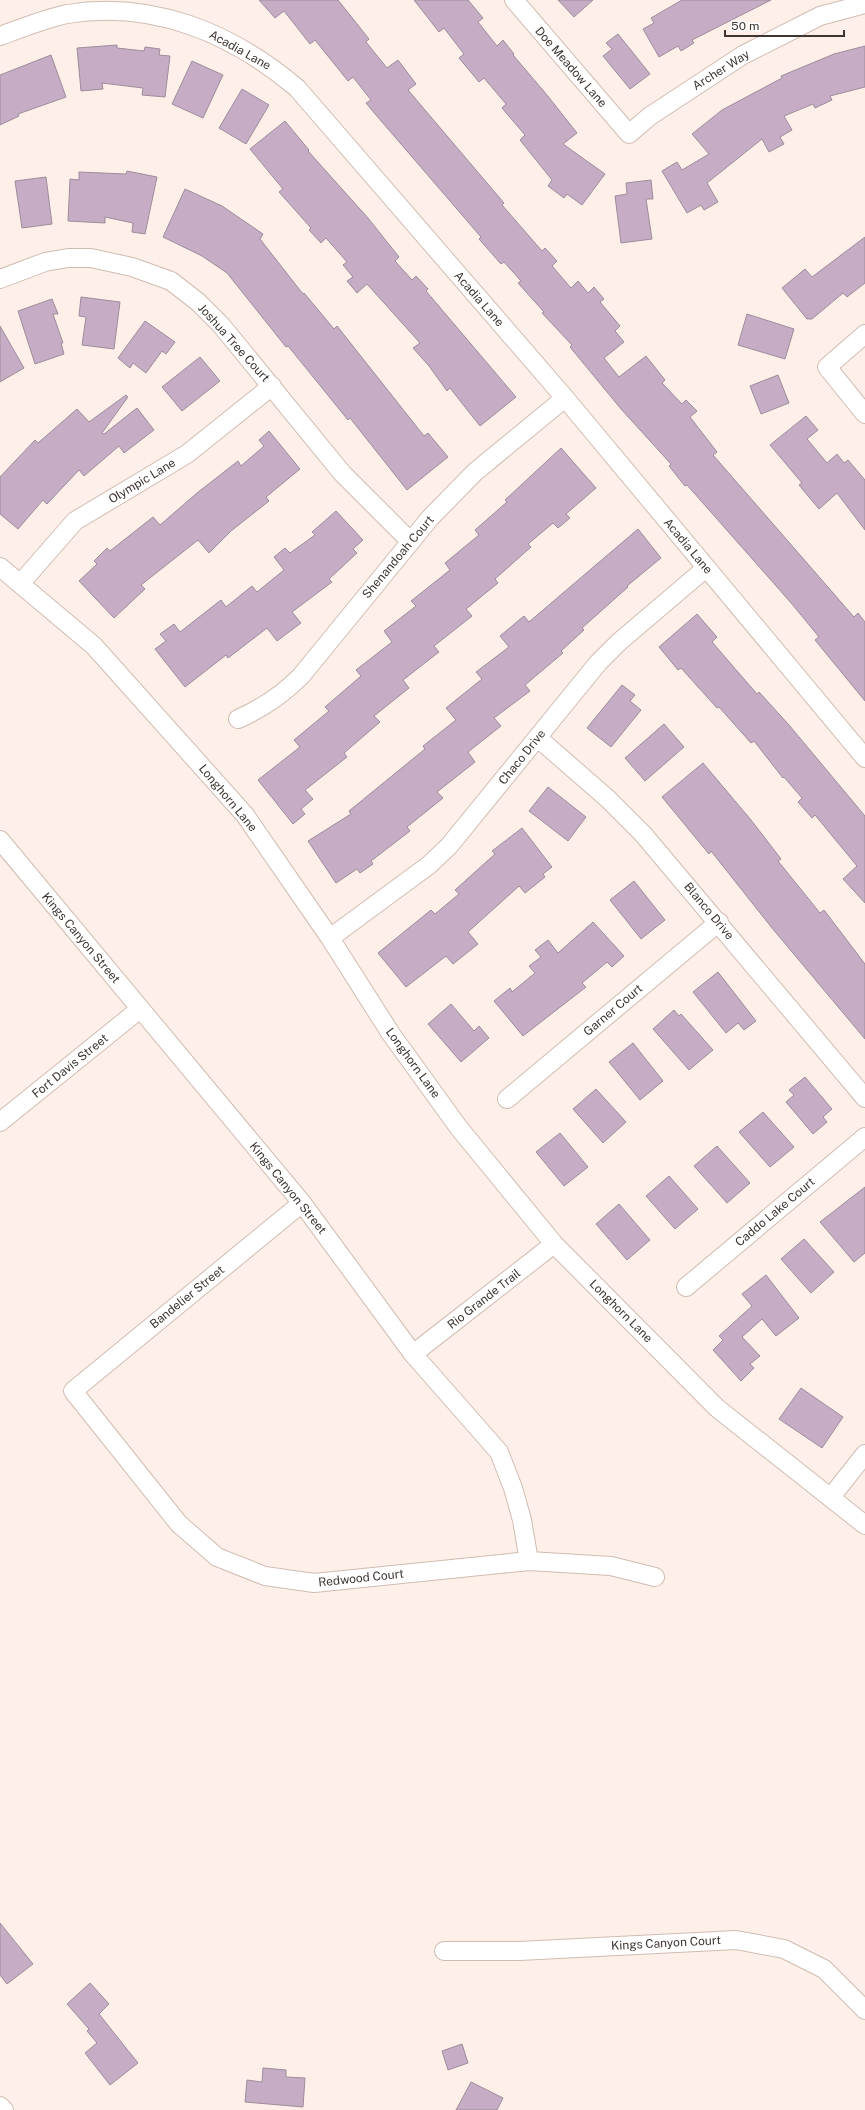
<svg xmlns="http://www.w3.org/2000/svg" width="865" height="2110" viewBox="0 0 865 2110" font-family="'Public Sans',sans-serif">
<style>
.building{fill:#c6acc4;stroke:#9d8c9b}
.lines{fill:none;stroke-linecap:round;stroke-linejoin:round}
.minor-casing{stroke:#d1bbb0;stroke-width:20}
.minor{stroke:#fff;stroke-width:18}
.labels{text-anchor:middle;stroke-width:3.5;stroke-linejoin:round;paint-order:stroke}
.street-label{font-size:12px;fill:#3e3530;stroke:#fff}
</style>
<rect width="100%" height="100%" fill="#fef0e9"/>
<path class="building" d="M259,0H338L369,39L366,42L387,68L398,60L416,84L408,90L504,203L502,205L542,251L545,248L557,261L552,266L571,288L578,281L588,293L594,287L604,299L600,302L620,326L615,331L624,342L604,358L619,377L646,356L665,380L662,383L682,404L686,400L697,411L690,417L717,452L713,455L854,617L858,613L865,622V701L815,640L819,637L792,604L687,485L685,486L669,466L671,464L621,409L570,347L572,345L542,313L544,312L518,283L521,281L504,262L501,264L479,239L481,237L376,115L366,103L371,100L353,77L348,81L315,40L310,44L284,11L275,18Z
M414,0H468L483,18L478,22L497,46L503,40L514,54L513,55L547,95L577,133L563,144L605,174L582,205L567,194L564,198L548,186L552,180L520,140L525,135L502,108L506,104L484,78L479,82L459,58L464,54L444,28L439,32Z
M558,0H593L574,17Z
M682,0H771L692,40L694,43L681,51L678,46L659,57L643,29L654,23L651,18Z
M618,34L650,74L630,89L603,56L612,49L606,43Z
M117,45V48L144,51L145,47L160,49L159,55L170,56L165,97L142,95L143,88L102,83L103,89L81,91L77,48Z
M865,46V87L830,96L832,100L815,108L813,104L784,116L792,130L780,137L784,144L769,152L762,139L707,183L718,202L704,210L701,205L687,213L662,171L677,162L682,170L709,154L692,134L722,110L782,78L781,76L834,54Z
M51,55L66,97L18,114L19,116L0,125V75Z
M192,61L223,75L203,118L172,104Z
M242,89L269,105L246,144L219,128Z
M285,121L309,150L308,151L368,218L399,257L395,261L412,280L416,276L428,289L426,291L516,397L480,426L450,388L447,391L429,366L413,348L420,343L367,284L357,293L347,281L353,277L343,265L347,262L326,238L321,243L309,230L311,228L279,192L283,189L250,149Z
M127,171L157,177L145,234L132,232L133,223L105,217V223L68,221L70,179L79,180V172L126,174Z
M46,177L52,224L22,228L15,181Z
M651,180L653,199H646L652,239L621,243L615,196L627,194L626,183Z
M185,189L222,206L263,234L260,239L303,294L304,293L334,329L337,326L424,436L428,433L448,457L407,490L350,418L348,420L288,346L286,347L227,273L202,256L163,237Z
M865,237V283L847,297L843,293L812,319H807L782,288L805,269L812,277Z
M81,297L120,302L114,349L82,345L86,317L79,316Z
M52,299L58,314H53L63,343H61L64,354L35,364L18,311Z
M747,314L794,329L785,359L738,345Z
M145,321L175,342L166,354L162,351L146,373L133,363L130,368L118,358Z
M0,326L24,368L0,382Z
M200,357L220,381L182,411L162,387Z
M778,375L789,403L761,414L750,386Z
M126,395L128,397L102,433L104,434L137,408L154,430L124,453L119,446L84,476L79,470L47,504L43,500L18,529L0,514V477L35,440L38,443L77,409L89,422Z
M806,416L818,430L807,439L827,463L837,454L844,463L848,460L865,480V530L837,493L819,509L799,485L802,483L770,445Z
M269,431L300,469L266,497L269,501L231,531L209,553L198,540L141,585L145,589L114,618L79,581L97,564L94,561L107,548L110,551L153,517L160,525L197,493L238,461L241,466L264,446L259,440Z
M561,448L596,488L566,514L570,518L558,528L553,523L528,544L531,547L495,579L498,583L466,609L472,616L434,646L439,652L403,680L409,688L374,716L380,722L344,753L347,757L305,790L313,799L301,809L305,814L293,824L258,780L300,747L294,740L329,711L325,707L361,676L356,670L392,642L384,631L416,606L411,601L450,570L445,563L479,535L475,530L507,502L505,500Z
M336,511L363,540L353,549L357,553L329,579L332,582L292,612L301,623L277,641L267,628L228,658L226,655L185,687L155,649L166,641L160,634L174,624L180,632L221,600L226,607L252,586L257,592L284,570L274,557L285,548L290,553L315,535L312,532Z
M638,529L661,558L627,586L628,587L582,628L584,630L561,651L563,653L525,685L530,691L494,718L501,726L468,752L475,762L437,792L443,798L407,827L410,831L371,861L373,864L360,873L357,869L336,883L308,841L351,814L349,811L425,749L423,746L456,720L446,708L482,679L476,672L509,647L500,636L524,616L529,622Z
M697,614L717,637L712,642L757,694L759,692L789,725L865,816V903L843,879L857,866L815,815L812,818L798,802L802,798L784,777L783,778L754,741L751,743L719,707L717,708L681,668L678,670L659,647Z
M622,685L635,695L630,701L641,710L611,747L587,728Z
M664,724L684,747L645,781L625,758Z
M703,763L751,820L781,859L778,861L820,913L824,910L865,964V1039L772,928L711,851L709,854L662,797Z
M548,787L586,817L568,841L529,811Z
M522,828L552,867L543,874L545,877L525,893L519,886L468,932L478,944L453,964L446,956L406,987L378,953L431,910L435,914L459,894L455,890L495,854L492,851Z
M634,881L665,920L641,939L610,900Z
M593,922L624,956L612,967L607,962L582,983L586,987L523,1036L494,1001L510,988L512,992L535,973L529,966L541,957L535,950L548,940L558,953Z
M718,972L756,1021L744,1030L738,1023L726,1033L693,992Z
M451,1004L474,1031L479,1026L489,1038L461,1062L428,1024Z
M674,1010L679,1016L681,1014L713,1050L689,1070L653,1029Z
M633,1043L663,1081L640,1100L609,1062Z
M805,1077L832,1109L823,1117L827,1122L813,1134L786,1102L794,1095L789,1090Z
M596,1089L626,1122L603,1143L573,1109Z
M763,1112L794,1147L770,1167L739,1132Z
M560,1133L588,1167L564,1186L536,1152Z
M717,1146L750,1183L727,1203L694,1166Z
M669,1176L698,1209L675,1229L646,1196Z
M865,1187V1253L854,1262L820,1222Z
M619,1204L650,1240L627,1260L596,1224Z
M804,1239L834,1272L811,1293L781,1259Z
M766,1275L799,1318L776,1336L762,1319L742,1337L760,1356L750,1364L754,1368L741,1381L713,1350L723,1340L719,1336L752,1306L742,1294Z
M801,1388L843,1417L822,1448L779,1419Z
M0,1923L33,1964L7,1984L0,1975Z
M90,1983L109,2004L99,2014L138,2063L110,2085L85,2053L97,2043L87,2031L89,2029L67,2004Z
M462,2044L468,2063L448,2070L442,2051Z
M263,2068L286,2070V2077L305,2078L303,2107L245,2102L247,2080L262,2082Z
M471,2082L503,2098L497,2110H456Z"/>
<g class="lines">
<defs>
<path id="minor" d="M514,0L629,134L650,116L743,55L820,16L865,4
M0,36C22,28 44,19 67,14C153,0 232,33 297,88L565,398L865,758
M0,279L45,262L68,258H91L132,267L171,281L198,302L221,325L342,473L411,542
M865,334L827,367L865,414
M0,567L94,646L245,815L330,938L391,1034L459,1128L554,1244L717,1408L865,1525
M20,584L75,521L187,454L272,386
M238,719C263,708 282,695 301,676L430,518L475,472L565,398
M538,738L608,799L643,834L865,1098
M0,840L302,1203L413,1354L499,1452L513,1488L522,1520L529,1561
M330,938L429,865L449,846L598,663L619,642L706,568
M507,1099L719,922
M0,1122L140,1009
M302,1203L73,1391L179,1524L217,1557L265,1576L314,1583L529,1561L611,1566L655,1577
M686,1287L865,1137
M413,1354L554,1244
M831,1497L865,1454
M444,1951H519L736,1940L784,1949L824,1969L865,2010
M0,2106L4,2110"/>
</defs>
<use href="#minor" class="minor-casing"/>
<use href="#minor" class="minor"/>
</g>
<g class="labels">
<g class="street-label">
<text transform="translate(240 50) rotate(29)" y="4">Acadia Lane</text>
<text transform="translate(571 67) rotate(49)" y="4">Doe Meadow Lane</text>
<text transform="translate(721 70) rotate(-32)" y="4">Archer Way</text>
<text transform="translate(479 299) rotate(49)" y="4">Acadia Lane</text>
<text transform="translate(234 343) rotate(48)" y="4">Joshua Tree Court</text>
<text transform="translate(142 481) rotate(-31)" y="4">Olympic Lane</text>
<text transform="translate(688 546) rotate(50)" y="4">Acadia Lane</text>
<text transform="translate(398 557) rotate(-50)" y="4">Shenandoah Court</text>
<text transform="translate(522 757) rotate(-51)" y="4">Chaco Drive</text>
<text transform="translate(228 798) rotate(50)" y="4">Longhorn Lane</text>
<text transform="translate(709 911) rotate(50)" y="4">Blanco Drive</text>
<text transform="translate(81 938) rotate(50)" y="4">Kings Canyon Street</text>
<text transform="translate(613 1010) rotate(-40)" y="4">Garner Court</text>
<text transform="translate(413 1063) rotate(54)" y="4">Longhorn Lane</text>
<text transform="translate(70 1066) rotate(-39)" y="4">Fort Davis Street</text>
<text transform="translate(288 1188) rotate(51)" y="4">Kings Canyon Street</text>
<text transform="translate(775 1212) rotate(-40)" y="4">Caddo Lake Court</text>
<text transform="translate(187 1297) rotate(-39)" y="4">Bandelier Street</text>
<text transform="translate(484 1299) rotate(-38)" y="4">Rio Grande Trail</text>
<text transform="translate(621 1311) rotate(45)" y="4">Longhorn Lane</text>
<text transform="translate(361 1578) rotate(-6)" y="4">Redwood Court</text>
<text transform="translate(666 1943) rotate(-3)" y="4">Kings Canyon Court</text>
</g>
</g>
<path d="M725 30v6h119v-6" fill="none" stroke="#3e3530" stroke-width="2"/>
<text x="731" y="30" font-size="12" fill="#3e3530" stroke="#ffffff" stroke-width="3" paint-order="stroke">50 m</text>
</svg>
